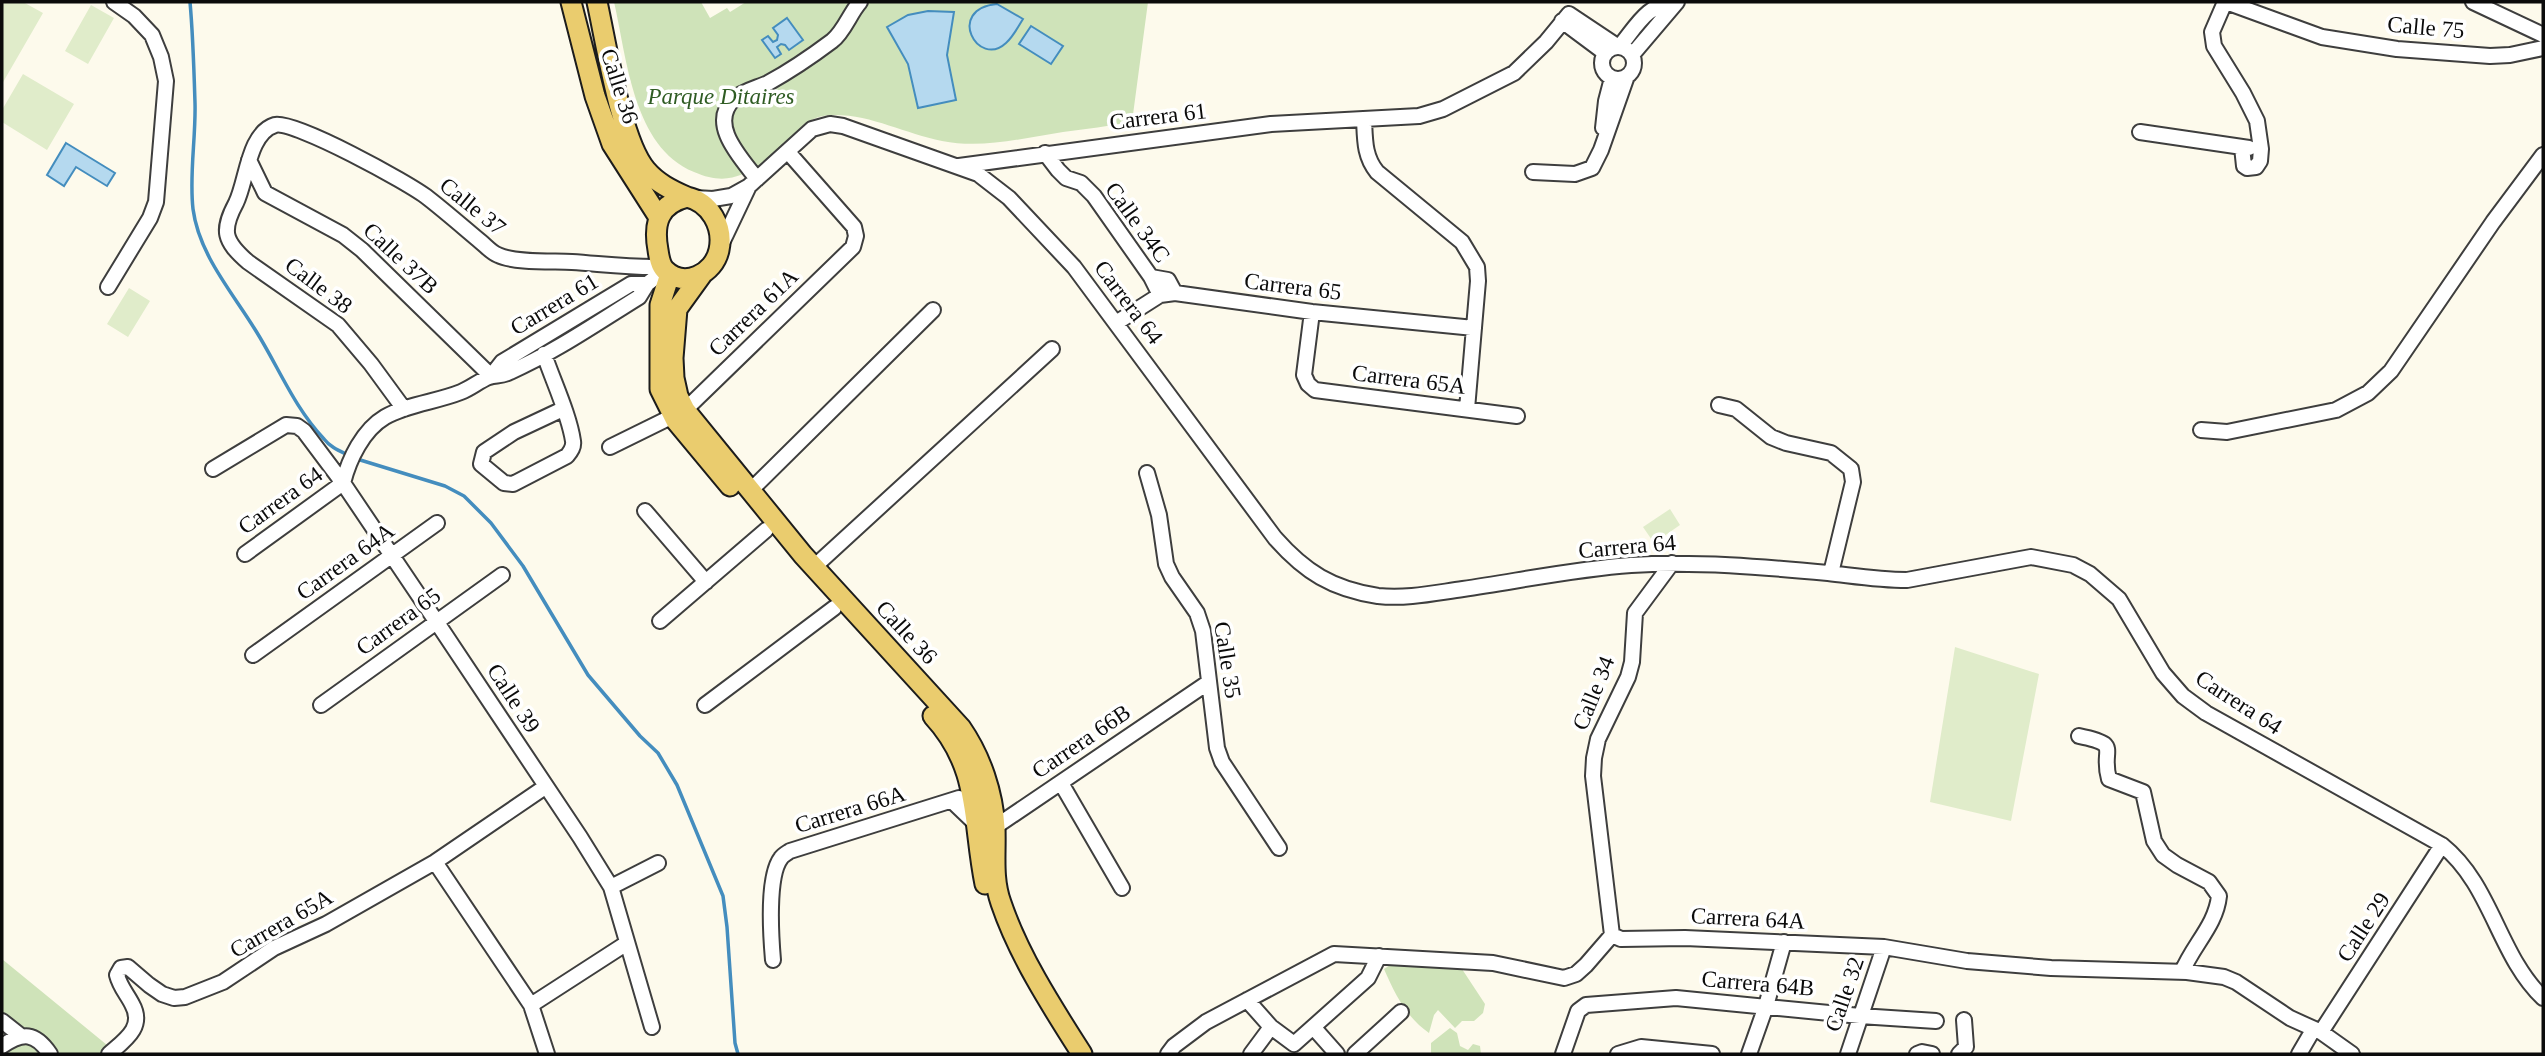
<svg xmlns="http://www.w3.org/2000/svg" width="2545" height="1056" viewBox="0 0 2545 1056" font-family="Georgia,serif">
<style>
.green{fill:#cfe3b9}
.pitch{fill:#e0ecca}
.water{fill:#b5d9ef;stroke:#448dbe;stroke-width:2}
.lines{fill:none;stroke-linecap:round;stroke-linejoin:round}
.stream{stroke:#448dbe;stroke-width:3.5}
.minor-casing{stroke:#3e3e3e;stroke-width:18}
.major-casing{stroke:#1c1c1c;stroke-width:23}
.minor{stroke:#fff;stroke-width:14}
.major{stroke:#eacc6e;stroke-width:19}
.labels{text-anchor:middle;stroke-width:7;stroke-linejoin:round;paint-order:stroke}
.street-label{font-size:23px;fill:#0b0b0b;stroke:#fff}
.park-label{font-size:23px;font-style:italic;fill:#2f5c23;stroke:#fff}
</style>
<rect width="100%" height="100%" fill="#fdfaec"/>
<path class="green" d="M614,2H701L710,18L727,8L730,12L746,2H1148L1132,122C1109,126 1086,129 1063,132C1023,138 983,149 942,141C906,134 872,115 835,115C799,114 793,143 767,160C741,178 724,185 694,172C633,147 627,58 614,2Z
M2,959L118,1054H2Z
M1392,964L1460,966L1485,1004L1483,1013L1474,1021H1462L1455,1028L1438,1010L1434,1015L1429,1033C1406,1017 1395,994 1384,969Z
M1450,1028L1457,1033L1460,1046L1468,1050L1473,1044L1480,1046L1481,1054H1431V1043Z"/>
<path class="pitch" d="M2,2H23L43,13L2,84Z
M91,5L114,18L88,64L65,51Z
M23,74L74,104L47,150L2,122V110Z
M129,288L150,301L128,337L107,324Z
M1670,509L1680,525L1654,543L1643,527Z
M1955,647L2039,674L2011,821L1930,802Z"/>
<path class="water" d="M997,4L1023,19C1018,27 1013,37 1006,43C978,69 945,9 997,4Z
M928,11L954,12L947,55L956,100L918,108L908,64L887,27L908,15Z
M787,18L803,40L789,50L785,45L781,44L777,47L781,54L775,58L762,40L768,36L773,42L777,40L778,35L773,28Z
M1031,26L1063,46L1051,64L1019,44Z
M66,143L115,173L107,186L76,167L64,186L47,175Z"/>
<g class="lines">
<path class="stream" d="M190,2C193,35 194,70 195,103C196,138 189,174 193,209C199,255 233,293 256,331C279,368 294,407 324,439C331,448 340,451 350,456
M357,459L445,486L464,496L491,523L523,566L588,675L640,736L658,753L677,785L723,896L727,927L735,1043L738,1054"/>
<defs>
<path id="minor" d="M2225,2L2212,32L2214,46L2243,93L2257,121L2261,149L2260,161L2256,167L2247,168L2244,166L2242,147
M2226,2L2322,37L2397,49L2490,56L2510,55L2543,48
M2473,2L2543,35
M1562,21L1605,53
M1620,46C1636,27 1648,2 1676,3
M1602 63a16 16 0 1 1 32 0a16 16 0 1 1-32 0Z
M1632,55L1677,2
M1364,119C1365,139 1364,156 1377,172L1462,242L1477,267L1478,281L1467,409
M1603,128L1606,101L1612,78
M2140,132L2249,148
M1045,153L1058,170L1066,178L1081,183L1094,196L1151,277L1160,295
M249,160L265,193L343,235L362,250L491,376
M959,166L1271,124L1419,116L1443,109L1514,73L1546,42L1569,14L1617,46
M1533,172L1575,174L1592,168L1601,150L1627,76
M757,179C742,159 707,124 734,99C743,91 757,88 768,83C790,71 812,56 832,41C844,32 850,13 860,2
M695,198L713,199L731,196L749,186L812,129L830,124L843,126L978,174L1009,198L1074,267L1275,538C1305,572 1332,589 1378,596C1407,599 1434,593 1463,589C1518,581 1575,569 1631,565C1696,561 1763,567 1828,573C1855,576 1878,580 1907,580L2031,557L2073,565L2090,574L2119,599L2163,673L2183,696L2206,713L2442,845C2492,885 2498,955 2543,998
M721,245L749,186
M1151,277L1168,280L1175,293
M108,287L150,218L156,202L166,81L161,57L152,35L134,16L114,2
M1312,312L1304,375L1308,384L1315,390L1517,416
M1116,323L1160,295L1175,293L1312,312L1474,328
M544,354C553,381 569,414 573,441C574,447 571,451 567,456L513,484L504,483L481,464L484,452L514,432L563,409
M491,376L502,362L631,284H647
M1719,405L1736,409L1771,437L1786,443L1831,453L1851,469L1853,482L1831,573
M404,409L371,364L338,325L248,262C224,241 221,231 236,203C247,181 248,133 275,125C294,120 409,183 428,198C446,212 463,227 481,242C486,246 492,253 498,255C514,263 552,261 572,262C602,264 631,268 662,267
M685,410L853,247L856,236L854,227L788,152
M2201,430L2227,432L2336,410L2368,393L2391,371L2493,222L2543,155
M610,447L673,416
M213,469L286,425L297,426L304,431L343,483L436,621L580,837L611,887L652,1027
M1147,473L1159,515L1166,564L1172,577L1197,613L1203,631L1217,748L1222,762L1279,848
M750,491L933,310
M645,511L706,582
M245,554L343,483C349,459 363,430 385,417C408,404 436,402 461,392C471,388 479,381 489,377C496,375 503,376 510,372C555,352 597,323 639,297L647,284L665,270
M814,567L1052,349
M660,621L766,530
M253,655L437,523
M321,705L502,575
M705,705L834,608
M2079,736C2123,745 2100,748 2109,779L2143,792L2154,841L2163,855L2177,865L2209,882L2219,896C2216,925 2193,945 2182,972
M1061,783L1122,888
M953,802L977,825L995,827L1209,682
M435,862L531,1005L547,1054
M611,887L658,863
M1612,935L1593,776L1594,758L1598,739L1628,677L1632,662L1635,613L1672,563
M773,960C771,937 767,876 781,858C783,855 787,853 790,851L959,798
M1247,1000L1271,1027L1294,1044L1368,978L1379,956
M531,1005L627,943
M2,1021L21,1036
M1314,1028L1337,1054
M2321,1032L2442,845
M2,1046C23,1032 35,1032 50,1054
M109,1054C125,1040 145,1027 132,1004C127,994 120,987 117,975L121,968L128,967L149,985L162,994L174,998L185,997L223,982L274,948L326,924L435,862L545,787
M1168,1054L1174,1046L1206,1022L1334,954L1493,963L1564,978L1576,974L1586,965L1612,935L1621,939L1685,938L1884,947L1967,961L2051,968L2187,972L2224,977L2236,982L2290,1018L2321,1032L2352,1054
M1251,1054L1271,1027
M1355,1054L1401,1012
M1563,1054L1578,1011L1586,1005L1676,998L1860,1016L1936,1021
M1618,1054L1641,1047L1712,1054
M1749,1054L1766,1006L1784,942
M1848,1054L1884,947
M1917,1054L1922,1052L1932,1054
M1959,1054L1966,1047L1964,1020
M2299,1054L2313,1030"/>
<path id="major" d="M571,2L595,96L612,144L658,216
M597,2C606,42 621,141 646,170C657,183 671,190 687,197
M687,197C710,202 724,227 719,250C714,274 684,289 665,270C660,265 659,257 658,250C653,223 659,204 687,197Z
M703,273L677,309L673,358L674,378L678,396L685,410L803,555L961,728C981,757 993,793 995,828C996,854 992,878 1001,903C1019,956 1052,1007 1082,1054
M670,274L660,305V389L676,421L730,486
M933,716C981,768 972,820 985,884"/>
</defs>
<use href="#minor" class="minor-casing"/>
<use href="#major" class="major-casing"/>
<use href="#minor" class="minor"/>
<use href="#major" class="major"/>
</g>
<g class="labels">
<g class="street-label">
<text transform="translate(2426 27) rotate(5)" y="8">Calle 75</text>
<text transform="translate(620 86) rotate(72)" y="8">Calle 36</text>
<text transform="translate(1158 116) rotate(-7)" y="8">Carrera 61</text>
<text transform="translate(473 206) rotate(39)" y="8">Calle 37</text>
<text transform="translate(1138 222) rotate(54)" y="8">Calle 34C</text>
<text transform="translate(401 258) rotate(43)" y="8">Calle 37B</text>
<text transform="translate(319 285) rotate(37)" y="8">Calle 38</text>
<text transform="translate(1293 286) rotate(7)" y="8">Carrera 65</text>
<text transform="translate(1129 302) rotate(53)" y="8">Carrera 64</text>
<text transform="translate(554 304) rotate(-31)" y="8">Carrera 61</text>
<text transform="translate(753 312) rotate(-44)" y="8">Carrera 61A</text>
<text transform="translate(1409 379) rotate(7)" y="8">Carrera 65A</text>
<text transform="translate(280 500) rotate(-36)" y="8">Carrera 64</text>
<text transform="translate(1627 546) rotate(-5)" y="8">Carrera 64</text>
<text transform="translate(345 561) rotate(-36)" y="8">Carrera 64A</text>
<text transform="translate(398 621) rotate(-36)" y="8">Carrera 65</text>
<text transform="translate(907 632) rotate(47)" y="8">Calle 36</text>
<text transform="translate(1228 660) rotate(81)" y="8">Calle 35</text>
<text transform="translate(1593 693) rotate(-68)" y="8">Calle 34</text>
<text transform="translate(514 698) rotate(57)" y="8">Calle 39</text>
<text transform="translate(2239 702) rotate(33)" y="8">Carrera 64</text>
<text transform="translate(1081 741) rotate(-34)" y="8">Carrera 66B</text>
<text transform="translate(850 809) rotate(-17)" y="8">Carrera 66A</text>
<text transform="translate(1748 918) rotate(3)" y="8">Carrera 64A</text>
<text transform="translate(281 923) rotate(-30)" y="8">Carrera 65A</text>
<text transform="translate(2363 927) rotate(-57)" y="8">Calle 29</text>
<text transform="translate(1758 983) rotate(5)" y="8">Carrera 64B</text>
<text transform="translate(1844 994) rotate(-71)" y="8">Calle 32</text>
</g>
<g class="park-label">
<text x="721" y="104">Parque Ditaires</text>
</g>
</g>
<rect width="2545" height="1056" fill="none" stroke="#0b0b0b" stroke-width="7"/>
</svg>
